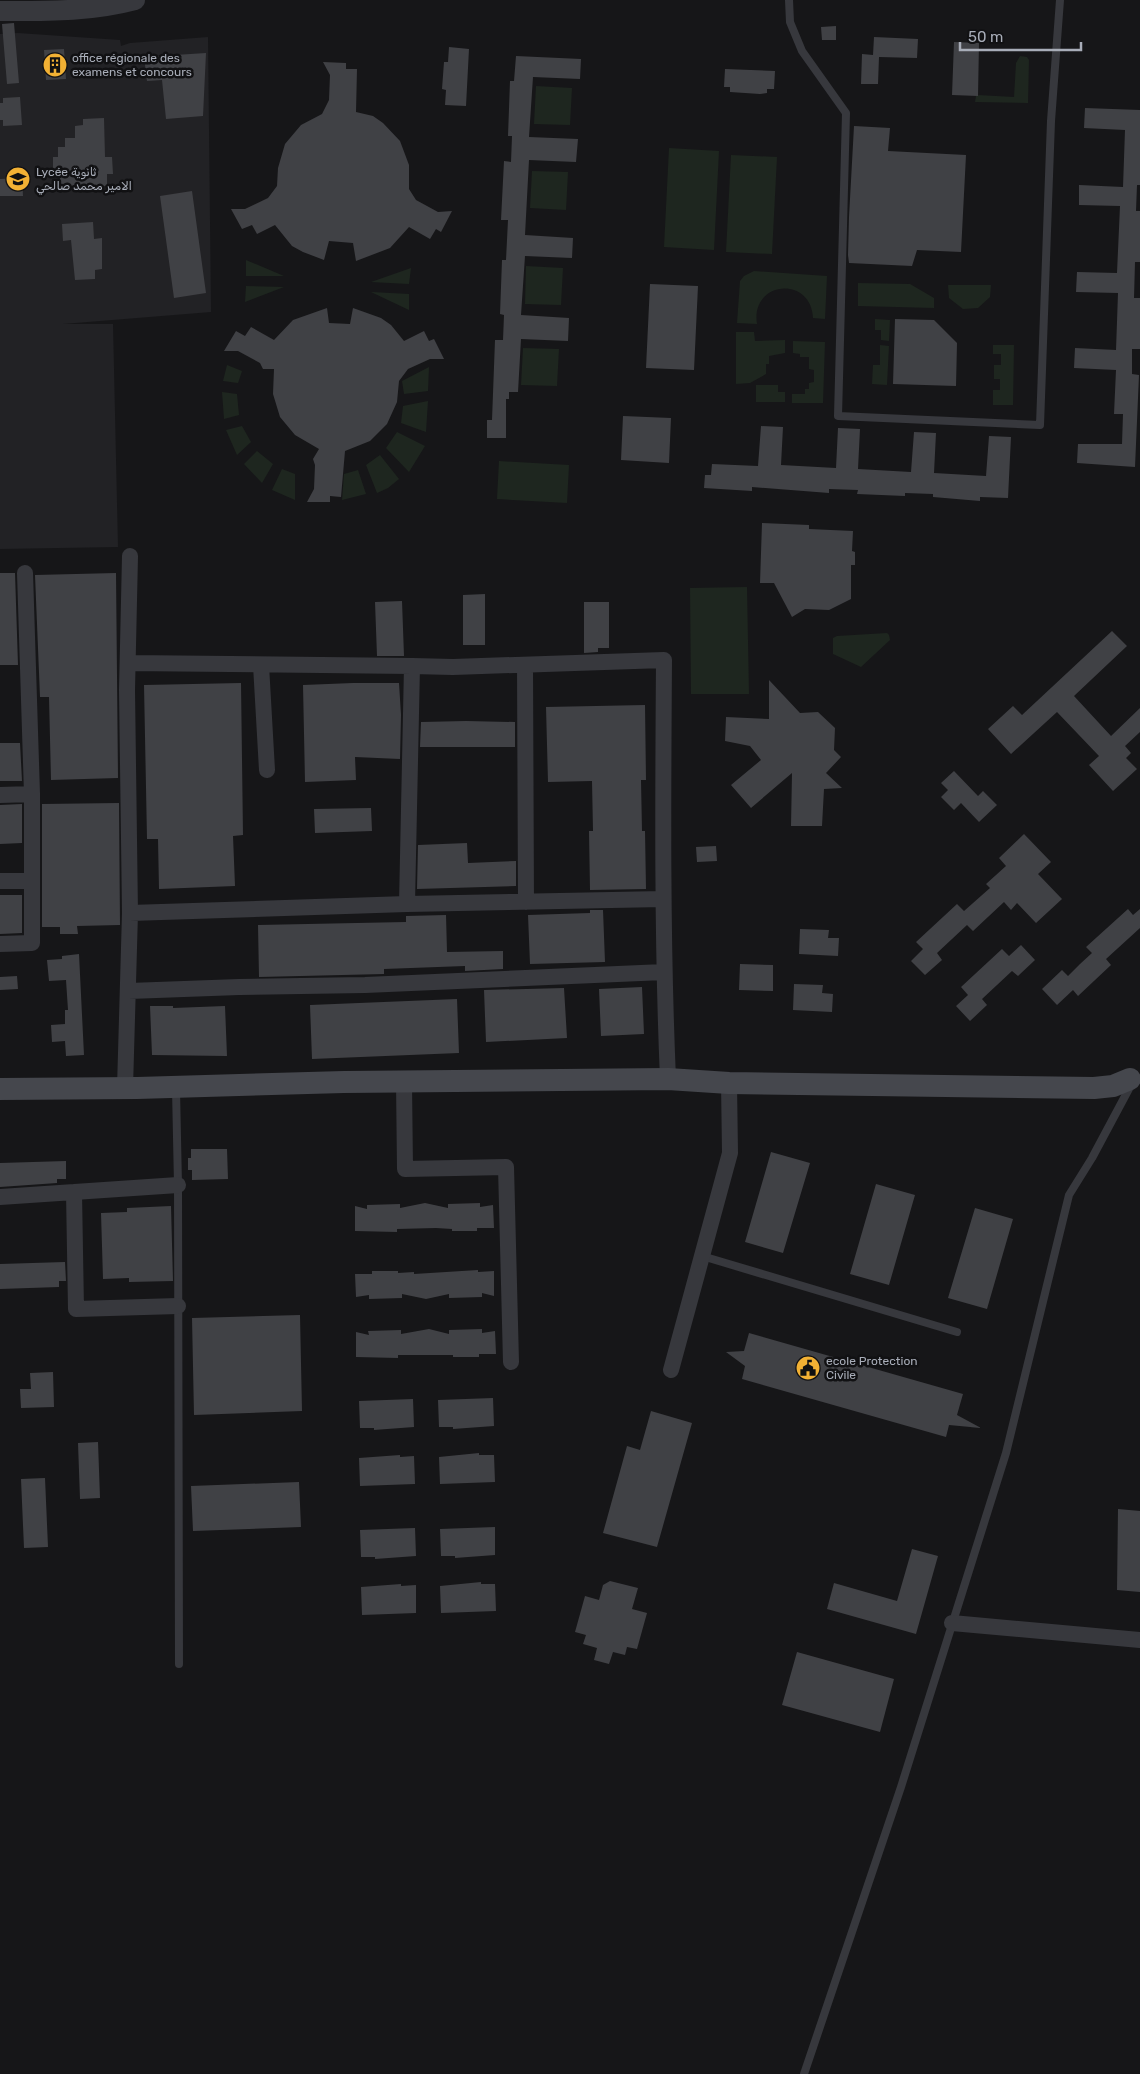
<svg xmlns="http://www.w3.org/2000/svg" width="1140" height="2074" viewBox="0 0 1140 2074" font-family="Rubik,'Noto Sans Arabic',sans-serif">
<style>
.built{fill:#222225}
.green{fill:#1e261f}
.building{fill:#404145}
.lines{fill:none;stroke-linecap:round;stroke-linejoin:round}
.service{stroke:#37383d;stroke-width:8}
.minor{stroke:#37383d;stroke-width:16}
.tertiary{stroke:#37383d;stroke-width:20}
.secondary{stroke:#45474d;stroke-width:22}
.labels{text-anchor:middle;stroke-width:5;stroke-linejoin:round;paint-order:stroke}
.poi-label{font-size:12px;fill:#a8adb8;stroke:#111113;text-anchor:start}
</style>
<rect width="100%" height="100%" fill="#161618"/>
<path class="built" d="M18,33L120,40L121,46L130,43L208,37L211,312L63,324H113L118,547L0,549V34Z"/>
<path class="green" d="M1020,56L1027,57L1029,60L1028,103L975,102L976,96L978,95L1014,97L1016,63Z
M536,86L572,88L570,125L534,124Z
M669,148L719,151L714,250L664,247Z
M731,155L777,157L772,254L726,252Z
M532,171L568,172L566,210L530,208Z
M246,260L284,276H246Z
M526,266L563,268L561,305L525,304Z
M411,268L409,284L371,282Z
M754,271L827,276L825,319L813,318C811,275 750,281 757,324L737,323L740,281L744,276Z
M858,283L910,284L934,298V308L858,306Z
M948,285H991L990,297L978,308L963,309L949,298Z
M246,286L284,287L245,302Z
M371,292L409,294V310Z
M875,319L890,320L889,341L881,340V330H875Z
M736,332H754L755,341L785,340V353L769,356V364H766V374L750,383L736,384Z
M793,341L825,342L823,403H792V394H805V389H809V383L814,382V370L809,369V357H800V354L793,353Z
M880,345L889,346L887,385L872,384L873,365H880Z
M993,345H1014L1013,405H993V390H1000V379H994V365H1001V354H993Z
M523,348L559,349L557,386L521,385Z
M227,365L242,371L238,383L223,381Z
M429,367L428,391L404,394L402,381Z
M756,385H778V392H785V402H756Z
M222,392L237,394L239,415L224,419Z
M428,401L426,432L401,423L403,406Z
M242,426L251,442L237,455L226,430Z
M397,432L425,446L409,472L386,448Z
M257,451L273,464L262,483L244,464Z
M380,455L399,479L388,488L377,493L366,465Z
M499,461L569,465L567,503L497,499Z
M282,469L295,474V500L272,490Z
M358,470L366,494L342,500L344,474Z
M747,587L749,694H691L690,588Z
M887,633L889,635L890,640L861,667L833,654V638L837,636Z"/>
<path class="building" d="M14,23L19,83L7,84L2,24Z
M836,26V40H822L821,27Z
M874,37L918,39L917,58L879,57L878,84H861L862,54L873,55Z
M954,42L979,43L978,96L952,95Z
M449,47L469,49L466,106L445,105L446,90L442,89L444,62H448Z
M64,49L66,79L46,80L44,50Z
M206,53L203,116L166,119L162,80L147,81L144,57Z
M516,56L581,59L580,79L533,77L529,137L578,139L576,162L529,160L525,235L573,238L572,258L525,256L521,315L569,318L568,341L521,339L518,392H509V399H506V438H487V420H492L495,340H503L504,315L500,314L502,260H506L508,220H501L504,161L511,162L512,136H508L510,81H514Z
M323,62L346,63V69H357L356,112L373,116L383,123L400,141L409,165V189L416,200L438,212L452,211L441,232L436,229L430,239L409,227L390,248L356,261L353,243L329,241L324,260L303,252L292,246L275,225L257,234L252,225L242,229L231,209H245L268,198L277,186L278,168L285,144L301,125L322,114L329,100L330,75Z
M725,69L775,71L774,89H767V93L760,94L730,92V87H724Z
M20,97L22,125L3,126V120H0V103H3V98Z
M1085,108L1140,110V185H1137L1136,211H1140V262H1135L1134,298H1140V349H1132V374L1139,375L1135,467L1077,463L1078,444H1122L1123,414H1114L1116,370L1074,368L1075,348L1116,350L1118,293L1076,292L1077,272L1117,273L1120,206L1079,205V185L1123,187L1125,130L1084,128Z
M104,118L105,157H112L113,174H107V186H60V174H53V157H58V147H65V138H75V126L83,125V119Z
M854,126L890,128L888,151L966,155L961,252L917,250L912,266L849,263L848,255L849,217Z
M22,178L23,196H0V179Z
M192,191L206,293L174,298L160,196Z
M93,222L94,239L102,238V269L95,270V279L75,280L71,240L63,241L62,224Z
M650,284L698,286L694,370L646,368Z
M327,308L329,323L350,324L353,308L381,318L391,325L404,341L424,331L429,341L434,339L444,359H430L408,369L399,381L397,402L387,424L370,441L345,451L341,497L330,496V502H307L314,489L315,465L313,459L319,449L295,435L280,417L273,394L274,369H263L260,363L238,351H224L236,331L245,336L251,327L274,340L293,320Z
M895,319L934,320L957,343L956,386L893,384Z
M623,416L671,418L669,463L621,460Z
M761,426L783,427L781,465L836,468L838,428L860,429L858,469L911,472L914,432L936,433L934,473L986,476L989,436L1011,437L1008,498L980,497V501L933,497V494L905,493V496L857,494L858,490L829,489V493L752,487V491L704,488L705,475H711L712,464L758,466Z
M762,523L809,525V529L853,531L852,551L855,552V565H851V599L829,610L805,609L792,617L774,583H760Z
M0,573H15L18,665H0Z
M116,573L118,778L51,780L49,697H40L35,575Z
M485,594V645H463V595Z
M402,601L404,656H377L375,602Z
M584,602H609V648H598V652L584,653Z
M1112,631L1127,646L1074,696L1111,736L1140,708V732L1125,746L1131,753L1126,758L1137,769L1113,791L1089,765L1099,756L1057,712L1011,754L988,729L1013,706L1022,715Z
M769,680L800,713L818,712L835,728L834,750L841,757L826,773L842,788L824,789L822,826H791L792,773L751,808L731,785L761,760L750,746L725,741L726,717L769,719Z
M241,683L243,835L233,836L235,886L159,889L158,839H147L144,685Z
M353,683H399L401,715L400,759L355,757L356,780L305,782L303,685Z
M645,705L646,780H641L642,831H645L646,889L590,890L589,831H593L592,781L548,782L546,707Z
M466,721L515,722V747H420L421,722Z
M0,743H20L22,781H0Z
M954,771L978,796L983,791L997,805L979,822L961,803L954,810L941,797L948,790L941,783Z
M119,803L120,925L77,926L78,934H60V927H42V804Z
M22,804V843L0,844V805Z
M371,808L372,831L315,833L314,809Z
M1024,834L1051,862L1038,874L1062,899L1036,923L1017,903L1011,910L1004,902L973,931L967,925L937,953L942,960L925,975L911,961L923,949L916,942L957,904L964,911L990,888L986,884L1006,866L999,858Z
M467,843L468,863L516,861V886L417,889L418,845Z
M716,846L717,861L697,862L696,847Z
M0,895H22V933L0,934Z
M1128,909L1133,915L1140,909V928L1106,959L1111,965L1078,996L1073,990L1057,1005L1042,989L1062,970L1068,976L1080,964L1092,953L1086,947Z
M590,910H603L605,962L530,964L528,915L590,913Z
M446,915L447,952L503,951V969L465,971V966L384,969V974L259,977L258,925L406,922V916Z
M800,929L829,930L828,938H839L838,956L799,954Z
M1021,945L1035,960L1018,976L1012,971L982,999L987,1005L970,1021L956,1006L968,995L961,987L1002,949L1009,956Z
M79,954L84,1055L66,1056L65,1041L52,1042L51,1025L65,1024V1010H68L66,980L49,981L47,960L62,959V956Z
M740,964L773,965V991L739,990Z
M17,976L18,989L0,990V977Z
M794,984L823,985L822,993L833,994L832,1012L793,1010Z
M642,987L644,1034L601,1036L599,989Z
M564,988L567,1038L486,1042L484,990Z
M457,999L459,1053L312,1059L310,1005Z
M150,1006H173V1008L225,1006L227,1056L152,1055Z
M191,1149H227L228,1179L192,1180V1170H188V1158H191Z
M771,1152L810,1163L783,1253L745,1242Z
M66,1161V1179H57V1183L0,1187V1163Z
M876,1184L915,1195L889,1285L850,1274Z
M425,1203L448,1208V1204L480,1203V1207L493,1205L494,1228H477V1231H452V1229L436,1228L397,1229V1232L355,1231V1206L367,1209V1205L400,1204V1208Z
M171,1206L173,1281L129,1282V1278L103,1279L101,1213L127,1212V1208Z
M975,1208L1013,1219L987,1309L948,1298Z
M65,1262L66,1281H59V1287L0,1289V1264Z
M478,1270V1272L494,1271V1296L482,1293V1297L449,1298V1294L426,1299L402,1294V1298L369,1299V1295L356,1297L355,1274H372V1271H398V1273L414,1272V1274Z
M300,1315L302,1411L194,1415L192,1318Z
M429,1329L449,1334V1330L482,1329V1333L495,1331L496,1354H479V1357H453V1355H398V1358L356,1357V1332L369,1335L368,1331L401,1330V1334Z
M749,1333L963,1394L957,1415L981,1428L949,1425L946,1437L742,1379L745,1366L726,1352L744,1351Z
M53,1372L54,1407L21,1408L20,1389H31L30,1373Z
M493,1398L494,1426L453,1429V1427H439L438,1400Z
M413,1399L414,1427L374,1430V1428H360L359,1401Z
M651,1411L692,1423L657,1547L603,1533L627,1446L640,1450Z
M98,1442L100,1498L80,1499L78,1443Z
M479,1453V1455H494L495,1482L440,1484L439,1457Z
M400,1455V1457L414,1456L415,1484L360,1486L359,1458Z
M45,1478L48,1547L24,1548L21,1479Z
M299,1482L301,1527L193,1531L191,1486Z
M1118,1509L1140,1511V1592L1117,1590Z
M495,1527V1555L455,1558V1556H441L440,1529Z
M415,1528L416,1556L375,1559V1557H361L360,1530Z
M912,1549L938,1556L916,1634L827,1609L834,1583L897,1601Z
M610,1581L638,1588L632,1609L647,1613L637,1649L627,1647L625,1655L613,1652L609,1664L594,1660L597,1648L583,1644L586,1635L575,1632L585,1596L599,1600L603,1585Z
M481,1582V1584H495L496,1611L441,1613L440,1586Z
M401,1584V1586L416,1585V1613L362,1615L361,1587Z
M797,1652L894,1679L880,1732L782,1705Z"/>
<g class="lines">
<path class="service" d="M789,0L790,22L802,51L846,113L838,416L1040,425L1051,121L1060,0
M176,1089L178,1185L179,1664
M702,1256L957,1332
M804,2074L901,1787L1006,1453L1069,1195L1092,1158L1131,1085"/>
<path class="minor" d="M128,663L412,666L407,904L130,913
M261,665L267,770
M525,665L526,902
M412,666L453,667L664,660C663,800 662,940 668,1079
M0,795L32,794
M0,881H32
M407,904L663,899
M0,944L32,943V794L25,573
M129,991L239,987L365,985L664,972
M404,1082L405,1169L506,1167L511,1362
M125,1088L130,913L127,690L130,556
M74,1192L76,1309L178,1306
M0,1197L178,1185
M671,1370L730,1153L729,1083
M952,1623L1140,1640"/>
<path class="tertiary" d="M0,11C46,11 90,12 135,0"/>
<path class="secondary" d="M0,1089L137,1088L344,1082L668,1079L729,1083L1094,1088L1113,1086L1130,1079"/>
</g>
<defs>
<symbol id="building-disc" viewBox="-11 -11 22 22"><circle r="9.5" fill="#f2b134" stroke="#111113"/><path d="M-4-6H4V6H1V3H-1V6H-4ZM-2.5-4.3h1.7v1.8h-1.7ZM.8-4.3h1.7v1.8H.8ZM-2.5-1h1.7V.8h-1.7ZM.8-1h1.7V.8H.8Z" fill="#111"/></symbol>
<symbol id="school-disc" viewBox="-11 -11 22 22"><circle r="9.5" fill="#f2b134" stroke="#111113"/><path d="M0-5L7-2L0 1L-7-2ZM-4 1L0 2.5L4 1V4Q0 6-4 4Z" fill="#111"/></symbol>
<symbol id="civic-disc" viewBox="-11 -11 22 22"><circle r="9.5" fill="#f2b134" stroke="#111113"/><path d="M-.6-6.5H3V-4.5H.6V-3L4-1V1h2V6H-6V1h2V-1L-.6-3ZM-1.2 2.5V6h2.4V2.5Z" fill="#111"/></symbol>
</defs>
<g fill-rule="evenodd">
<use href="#building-disc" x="41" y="51" width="28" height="28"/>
<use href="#school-disc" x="4" y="165" width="28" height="28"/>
<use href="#civic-disc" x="794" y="1354" width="28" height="28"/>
</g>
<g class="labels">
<g class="poi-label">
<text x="72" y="62">office régionale des<tspan x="72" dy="14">examens et concours</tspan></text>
<text x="36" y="176">Lycée ثانوية<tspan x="36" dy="14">الامير محمد صالحي</tspan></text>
<text x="826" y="1365">ecole Protection<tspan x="826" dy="14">Civile</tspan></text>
</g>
</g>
<path d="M960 42v8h121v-8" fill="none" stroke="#a8adb8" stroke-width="2.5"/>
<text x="968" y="42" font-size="15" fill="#a8adb8" stroke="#111113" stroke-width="4" paint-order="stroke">50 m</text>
</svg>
